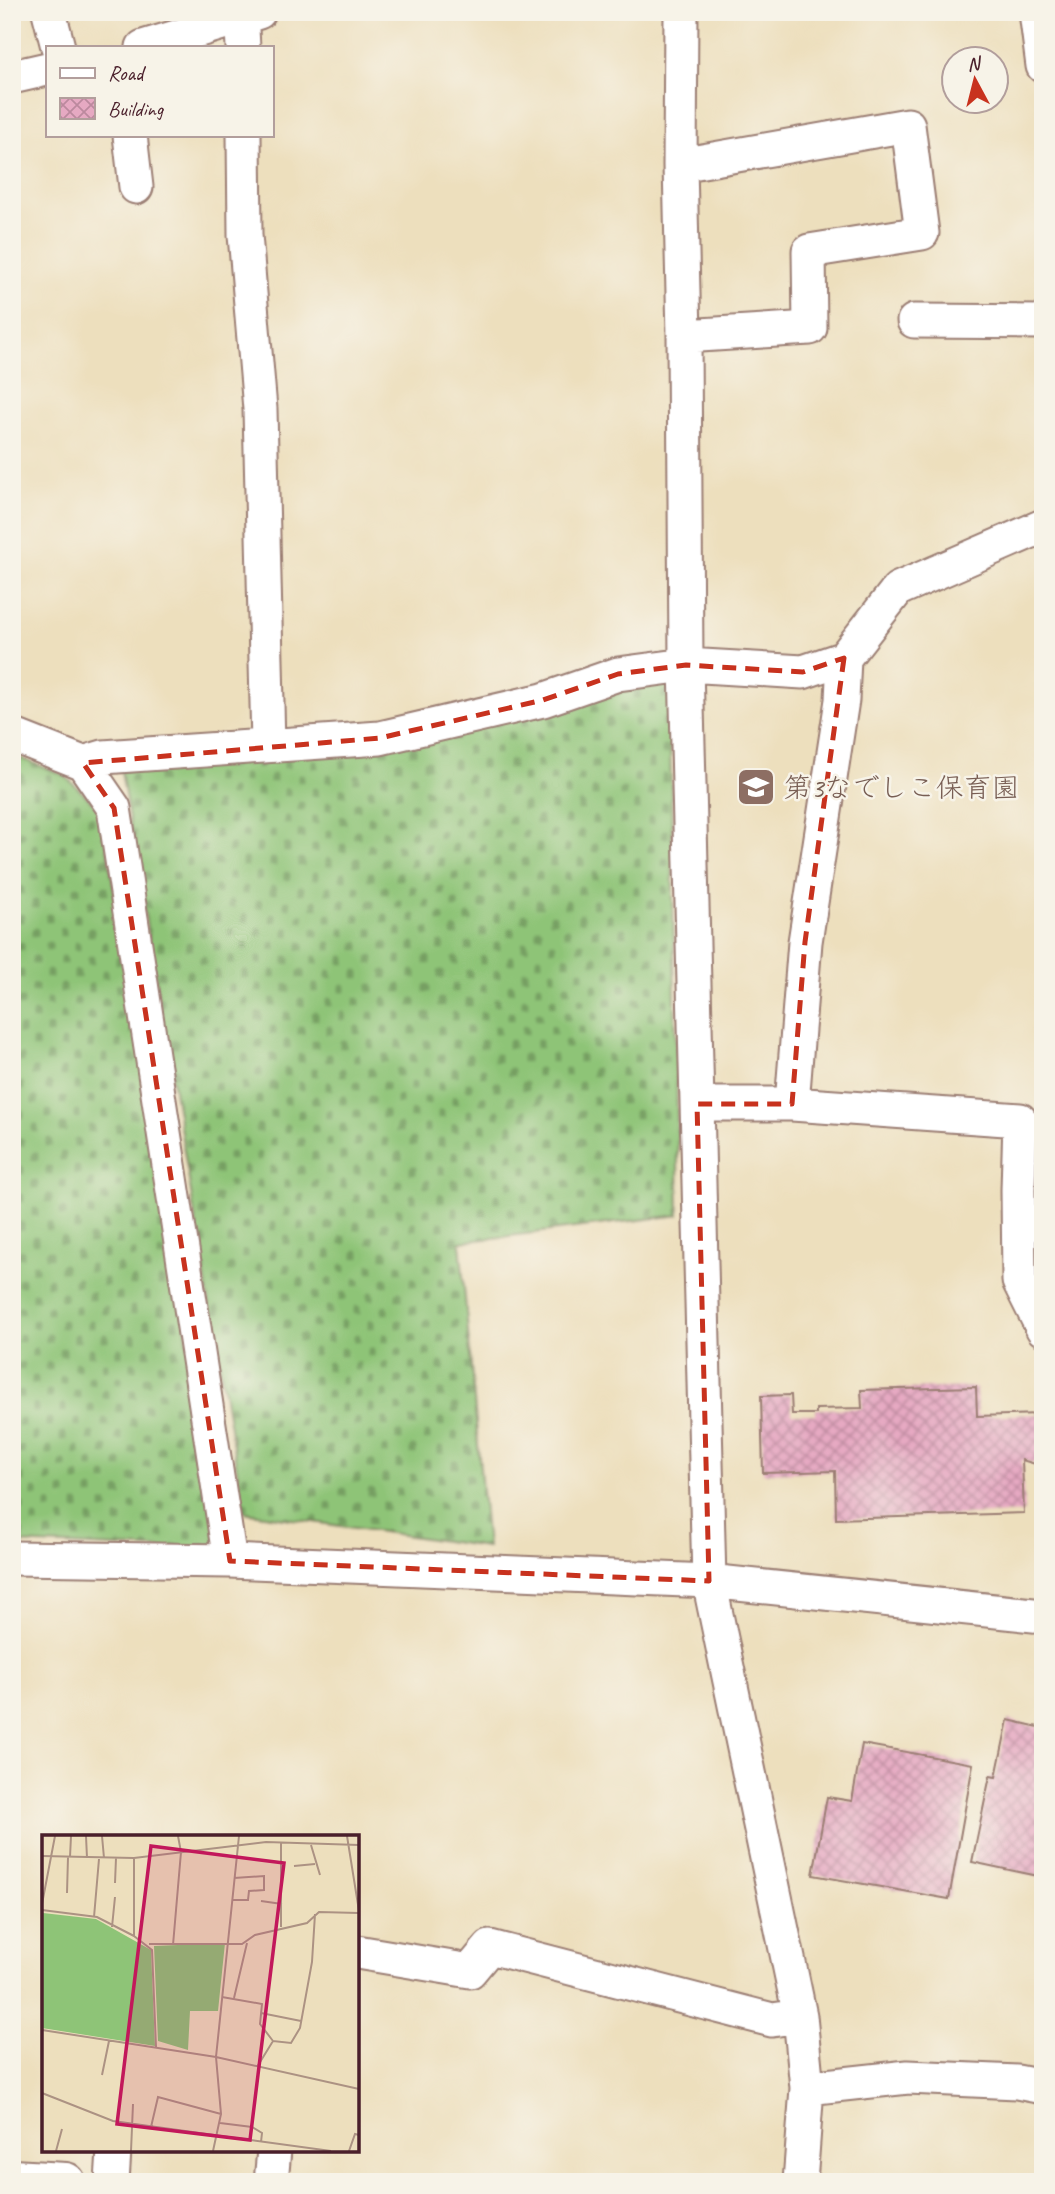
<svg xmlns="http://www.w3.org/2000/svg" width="1055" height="2194" viewBox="0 0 1055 2194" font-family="Caveat,'Klee One',sans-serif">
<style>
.cemetery{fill:url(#cemetery-stones);stroke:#6c7251;stroke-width:2}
.building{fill:url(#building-cross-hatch)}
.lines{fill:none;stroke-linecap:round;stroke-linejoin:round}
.minor-casing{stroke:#9c7f74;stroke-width:37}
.tertiary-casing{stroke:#9c7f74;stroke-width:42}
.minor{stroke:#fff;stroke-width:33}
.tertiary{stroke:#fff;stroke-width:38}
.marked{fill:none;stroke:#c8321e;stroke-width:5;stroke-dasharray:14 9;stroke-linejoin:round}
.labels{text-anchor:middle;stroke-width:5;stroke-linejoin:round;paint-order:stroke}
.education-label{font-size:28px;fill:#785e54;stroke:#f7f3e8;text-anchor:start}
.inset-road{fill:none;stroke:#ac9283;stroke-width:2}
.view{fill:#c2185b;fill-opacity:0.15;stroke:#c2185b;stroke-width:3.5}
.inset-edge{fill:none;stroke:#4a1f2b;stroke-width:3.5}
</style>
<defs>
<pattern id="cemetery-stones" width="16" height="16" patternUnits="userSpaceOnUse" patternTransform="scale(1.75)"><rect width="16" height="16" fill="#8ec477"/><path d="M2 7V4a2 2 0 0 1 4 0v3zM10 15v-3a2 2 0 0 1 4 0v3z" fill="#769f62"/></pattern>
<pattern id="building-cross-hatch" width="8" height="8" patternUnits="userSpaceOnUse" patternTransform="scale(1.75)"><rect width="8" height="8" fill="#e6a9c2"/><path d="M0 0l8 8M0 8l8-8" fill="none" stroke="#bc899e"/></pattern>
</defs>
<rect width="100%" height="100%" fill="#f7f3e8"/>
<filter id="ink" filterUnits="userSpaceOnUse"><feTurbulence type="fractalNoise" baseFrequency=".0143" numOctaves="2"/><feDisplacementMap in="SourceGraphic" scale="14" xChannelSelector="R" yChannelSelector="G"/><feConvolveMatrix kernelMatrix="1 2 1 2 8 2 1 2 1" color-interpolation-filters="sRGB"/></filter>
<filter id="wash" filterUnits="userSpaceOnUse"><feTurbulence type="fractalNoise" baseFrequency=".00686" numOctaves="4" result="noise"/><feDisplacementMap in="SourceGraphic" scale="28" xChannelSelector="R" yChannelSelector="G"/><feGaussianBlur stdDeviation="1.57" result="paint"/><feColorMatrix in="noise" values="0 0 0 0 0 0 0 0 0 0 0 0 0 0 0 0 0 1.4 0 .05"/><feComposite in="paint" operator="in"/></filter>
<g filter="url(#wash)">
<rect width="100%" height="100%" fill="#eddfbd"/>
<path class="cemetery" d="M669,682L679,1215L460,1242L487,1547L244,1512L121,771Z
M12,755L64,775L101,810L222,1551L12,1543Z"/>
<g id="blocks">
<path class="building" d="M976,1387L977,1416L1040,1414V1405H1043L1042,1466L1022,1460L1024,1513L836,1519L835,1471L763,1473L761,1396L791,1395L792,1414H816V1409L862,1408L861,1390Z
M1008,1720L1043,1728V1798L1040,1806L1043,1807V1877L972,1862L990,1776L996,1777Z
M862,1744L973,1764L949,1899L813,1875L827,1797L852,1801Z"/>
</g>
</g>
<g filter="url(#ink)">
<use href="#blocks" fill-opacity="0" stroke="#9c7f74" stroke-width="2"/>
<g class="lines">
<defs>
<path id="minor" d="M49,12L58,47
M241,12L243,47
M681,12L680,165L684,336L686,665L709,1581L800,2016L807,2088L800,2182
M1036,12L1043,66
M143,47L259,12
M12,77L47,69
M130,135L136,187
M244,135L245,235L260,409L268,745
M680,165L908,125L922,233L809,251L810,328L684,336
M914,321L1043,322
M12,735L83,763L114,808L230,1561
M83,763L103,757L380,738L543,700L618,674L686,665L803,672L844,658L898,589L1043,526
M697,1104H792L1020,1120L1018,1190L1019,1281L1043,1329
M792,1104L805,942L842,700L844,658
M12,1558L230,1561L709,1581L1043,1616
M357,1952L470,1971L490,1947L772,2020L800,2016
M807,2088L908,2077L1017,2082L1043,2087
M112,2182L114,2150
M271,2182L274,2150"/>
<path id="tertiary" d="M12,2179L66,2182"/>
</defs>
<use href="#minor" class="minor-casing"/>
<use href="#tertiary" class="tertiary-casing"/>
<use href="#minor" class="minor"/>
<use href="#tertiary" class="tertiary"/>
</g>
</g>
<path class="marked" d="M844,658L805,942L792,1104H697L709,1581L230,1561L114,808L83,763L380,738L543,700L618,674L686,665L803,672Z"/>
<defs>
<symbol id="school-square" viewBox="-11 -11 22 22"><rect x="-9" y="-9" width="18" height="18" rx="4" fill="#8d6e63" stroke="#f7f3e8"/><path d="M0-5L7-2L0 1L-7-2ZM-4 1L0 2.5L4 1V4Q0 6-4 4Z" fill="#fff"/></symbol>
</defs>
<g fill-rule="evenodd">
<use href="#school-square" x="734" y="765" width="44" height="44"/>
</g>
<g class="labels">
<g class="education-label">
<text x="783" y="797">第3なでしこ保育園</text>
</g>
</g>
<g transform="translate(42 1835)">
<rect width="317" height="317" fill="#eddfbd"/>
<path d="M1,78L54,84L109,115L113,211L0,193ZM183,108L176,176H148L146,215L116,206L112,111Z" fill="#8ec477"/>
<path class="inset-road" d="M44,1L45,23M60,1L62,23M305,1L317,76M269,10L278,40M0,21L92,23L224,7L317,10M28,22L29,1M92,23V101L110,115L114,212M252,31L273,29M73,48L74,23M25,58L26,22M190,65H206L207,56L222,55V41L192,43M219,66L240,69M0,69L13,1M0,75L55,82L92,101M52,82L57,24M70,92L73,62M239,92V8M107,109H200L213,100L265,88L277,77L317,78M131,110L139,17L136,1M180,162L220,169L218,189L231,206M192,163L205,108M219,178L259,186M0,195L174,222L317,254M215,232L231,206L249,208L258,193L270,127L273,79M60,240L67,206M0,258L71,286L289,316M178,288L210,292L220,298L219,307M109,292L116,262L179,279M14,316L20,294M89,316L91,269M171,316L179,279L174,222L197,1M307,316L313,299L317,300"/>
<path class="view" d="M109,11L242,28L208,305L75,289Z"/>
<rect width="317" height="317" class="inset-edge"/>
</g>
<rect width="1055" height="2194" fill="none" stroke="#f7f3e8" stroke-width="42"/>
<rect x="46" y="46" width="228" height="91" fill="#f7f3e8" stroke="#b29e9c" stroke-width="2"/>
<rect x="60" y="68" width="35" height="10" fill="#ffffff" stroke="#b29e9c" stroke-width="2"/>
<text x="108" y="80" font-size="21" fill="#4a1f2b">Road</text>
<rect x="60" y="98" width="35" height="21" fill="url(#building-cross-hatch)" stroke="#b29e9c" stroke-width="2"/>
<text x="108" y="116" font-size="21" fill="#4a1f2b">Building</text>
<g transform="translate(975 80) rotate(353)"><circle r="33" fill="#f7f3e8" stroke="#b29e9c" stroke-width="2"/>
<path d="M0-5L12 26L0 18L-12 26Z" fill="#c8321e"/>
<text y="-10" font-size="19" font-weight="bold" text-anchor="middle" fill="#4a1f2b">N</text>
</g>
</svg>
